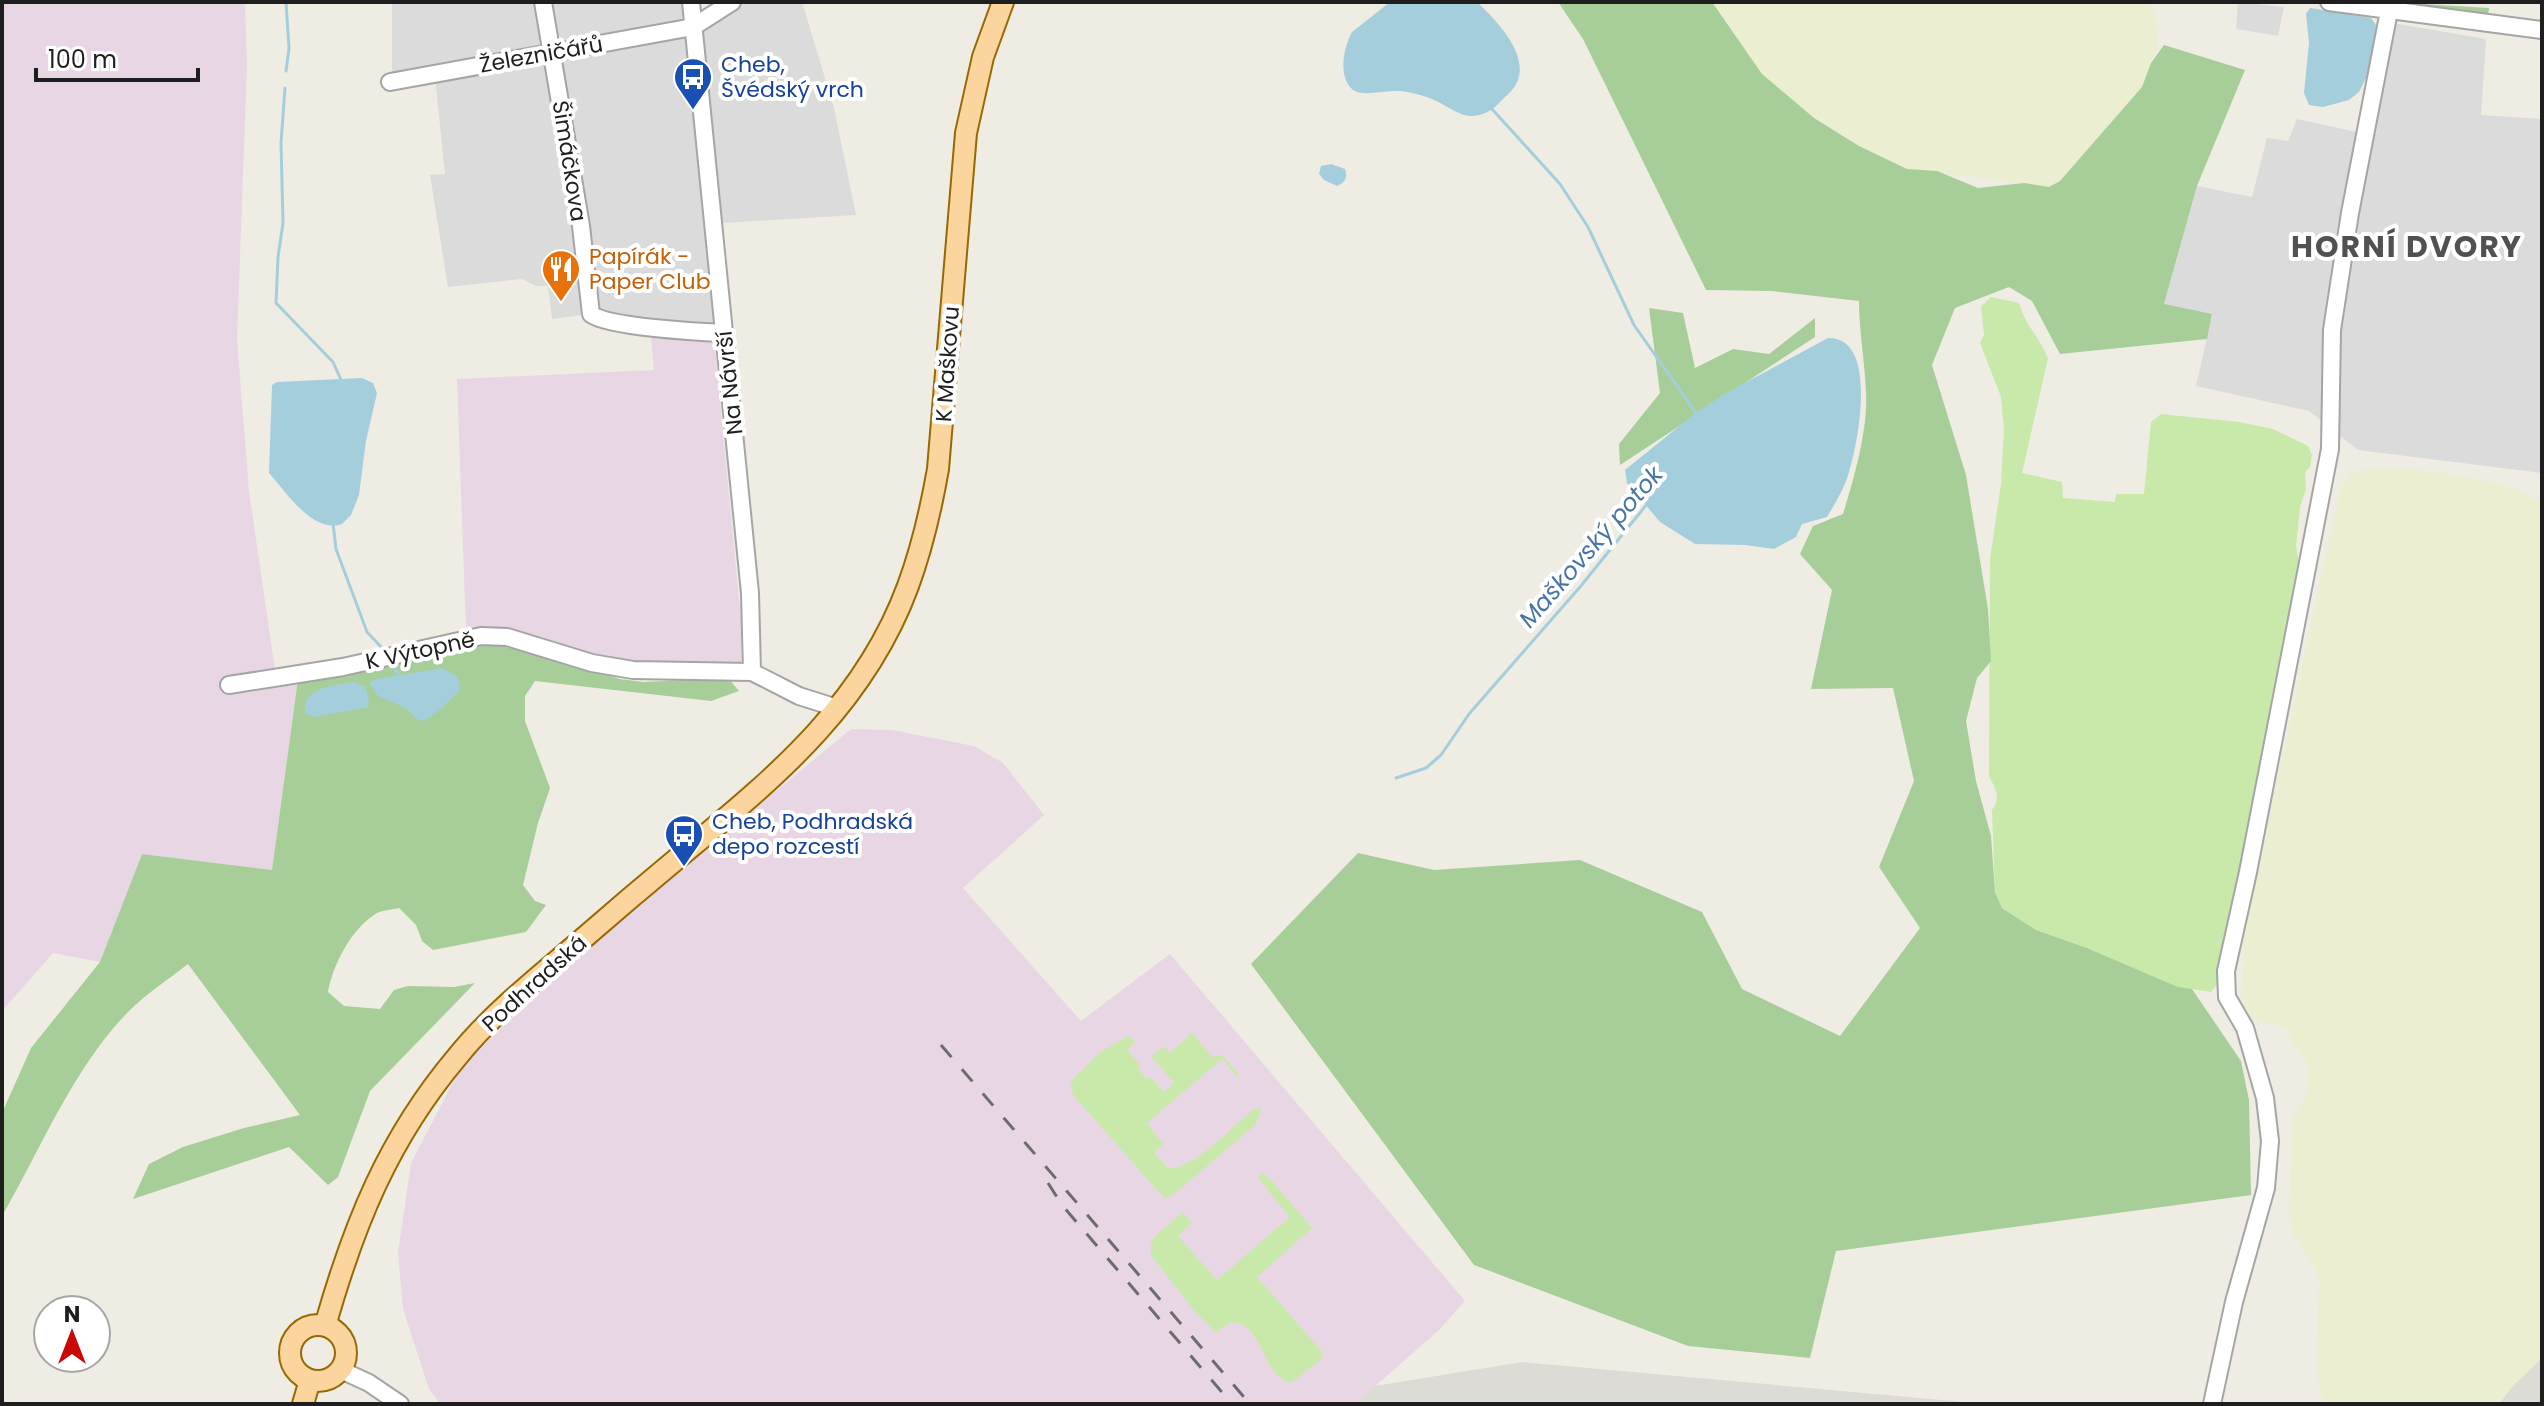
<svg xmlns="http://www.w3.org/2000/svg" width="2544" height="1406" viewBox="0 0 2544 1406" font-family="Poppins,sans-serif">
<style>
.residential{fill:#dcdbdb}
.industrial{fill:#e8d6e4}
.airport{fill:#dddbd6}
.farmland{fill:#ebeed0}
.grass{fill:#c8e9aa}
.forest{fill:#a7ce99}
.water{fill:#a5cedc}
.lines{fill:none;stroke-linecap:round;stroke-linejoin:round}
.stream{stroke:#a5cedc;stroke-width:3}
.minor-casing{stroke:#a5a5a5;stroke-width:20}
.major-casing{stroke:#966902;stroke-width:24}
.minor{stroke:#fff;stroke-width:16}
.major{stroke:#fbd59d;stroke-width:20}
.rail{stroke:#6c6c6c;stroke-width:3;stroke-dasharray:16 16;stroke-linecap:butt}
.labels{text-anchor:middle;stroke-width:8;stroke-linejoin:round;paint-order:stroke}
.street-label{font-size:22px;fill:#1e1e1e;stroke:#fff}
.transit-label{font-size:22px;fill:#164399;stroke:#fff;text-anchor:start}
.food-label{font-size:22px;fill:#c56008;stroke:#fff;text-anchor:start}
.water-label{font-size:24px;font-style:italic;fill:#4875a5;stroke:#fff}
.district-label{font-size:30px;font-weight:bold;letter-spacing:2px;fill:#515151;stroke:#fff}
</style>
<rect width="100%" height="100%" fill="#efece4"/>
<path class="residential" d="M392,2H686L690,31L738,2H802L834,108L856,215L706,224L716,325L605,312L552,319L548,286H536L522,279L448,287L430,175L445,174L434,67L392,72Z
M2238,2L2284,7L2278,36L2236,29Z
M2392,23L2486,39L2481,115L2542,119V473L2358,450L2309,411L2196,386L2212,315L2164,305L2197,186L2252,197L2267,138L2288,141L2297,119L2375,136Z"/>
<path class="industrial" d="M2,2H245L247,64L237,340L249,491L276,677L298,679L272,870L142,854L100,962L53,953L2,1011Z
M651,337L714,338L741,620V667L629,663L591,657L483,629L466,631L457,379L654,370Z
M851,729L892,730L974,746L1003,763L1044,815L963,888L1081,1021L1170,954L1465,1301L1439,1330L1355,1404H440L429,1389L403,1309L398,1253L411,1163L462,1065L598,938Z"/>
<path class="airport" d="M2542,1353V1404H2496Z
M1522,1362L1986,1404H1355L1375,1386Z"/>
<path class="farmland" d="M1712,2H2146L2157,17L2158,46L2142,87L2072,170L2060,181L2049,187L1907,169L1859,146L1814,118L1762,74Z
M2378,468L2432,471L2496,483L2515,489L2542,503V1358L2512,1387L2499,1404H2323L2317,1371L2319,1282L2316,1269L2293,1234L2289,1214L2292,1129L2296,1111L2305,1097L2308,1087L2307,1062L2291,1040L2289,1031L2280,1025L2260,1022L2247,1014L2241,998L2244,942L2254,888L2341,486L2354,471Z"/>
<path class="grass" d="M1991,297L2019,303C2025,325 2040,338 2048,358L2022,473L2062,482L2063,498L2115,502L2116,494H2144L2151,422L2161,414L2239,422L2273,429L2308,446L2312,455L2310,467L2305,472L2306,489L2300,507L2296,546L2299,564L2275,703L2222,978L2211,992L2178,987L2087,948L2036,930L2002,908L1995,892L1992,810C2001,799 1996,788 1989,777L1990,559L2001,484L2004,429L2001,397L1980,343L1984,335L1981,307Z
M1192,1033L1212,1057L1222,1055L1238,1073L1239,1079L1222,1059L1147,1123L1163,1144L1154,1153L1168,1168C1191,1171 1233,1127 1251,1111L1262,1107L1255,1125L1173,1195L1164,1198L1073,1095L1071,1081L1101,1052L1129,1035L1135,1043L1127,1050L1141,1066L1138,1069L1147,1079L1150,1077L1164,1092L1174,1082L1151,1057L1164,1046L1170,1053Z
M1261,1174L1267,1175L1312,1228L1257,1277L1322,1352L1321,1359L1291,1383C1260,1375 1265,1323 1231,1322L1216,1332L1192,1308L1151,1255V1242L1154,1237L1183,1212L1192,1223L1178,1236L1217,1280L1290,1217L1258,1178Z"/>
<path class="forest" d="M1558,2H1712L1762,74L1814,118L1859,146L1907,169L1937,171L1978,188L2024,183L2049,187L2060,181L2142,87L2151,63L2164,45L2245,70L2197,186L2164,304L2212,314L2207,339L2060,354L2032,301L2009,287L1955,308L1932,365L1966,475L1988,609L1991,661L1977,678L1966,721L1976,781L1991,836L1995,892L2002,908L2036,930L2087,948L2178,987L2192,989L2241,1061L2249,1100L2251,1195L1836,1251L1810,1358L1688,1346L1474,1265L1251,964L1358,853L1434,870L1580,860L1702,912L1742,989L1840,1036L1920,928L1879,867L1914,781L1893,688L1811,689L1832,590L1800,554L1813,526L1843,514C1854,479 1868,430 1866,393C1865,362 1859,332 1859,301L1772,291L1706,290L1583,39Z
M2390,2L2489,8L2488,17Z
M1649,308L1683,313L1695,368L1733,349L1769,354L1815,318V337L1620,465L1619,444L1660,393Z
M461,644H494L577,665L620,679L643,682L728,678L739,691L711,701L535,681L525,696V721L550,788L538,823L523,885L535,901L546,905L526,932L433,950L422,941L416,925L399,908C391,910 380,910 374,915C350,931 333,965 328,992L344,1006L380,1009L394,990L408,986L454,987L475,983L370,1091L338,1177L328,1185L289,1147L133,1199L149,1164L183,1147L244,1128L300,1115L188,964C169,979 147,993 129,1011C73,1068 42,1147 2,1216V1113L31,1048L100,962L142,854L272,870L298,679Z"/>
<path class="water" d="M1390,2H1477C1496,20 1533,57 1515,86C1512,91 1506,96 1502,100C1493,110 1484,116 1470,116C1460,115 1451,109 1442,104C1432,98 1418,94 1407,92C1391,88 1364,98 1353,90C1337,76 1344,47 1352,32Z
M2310,8L2371,18L2376,25L2371,68L2359,92L2349,100L2323,107L2309,105L2304,93L2309,43L2306,14Z
M1331,164L1345,169C1348,177 1345,183 1337,186L1324,180L1319,174L1321,166Z
M1828,338C1879,337 1858,443 1849,472C1845,487 1835,504 1827,517L1802,524L1796,537L1774,549L1745,545L1695,544L1660,522L1627,483L1625,470L1693,415L1726,393Z
M362,378L373,383L377,393L366,441L359,495L351,515L342,524C313,534 286,492 269,473L272,385L277,382Z
M443,668L458,677L460,689C454,697 433,717 424,721L417,719L406,708L378,696L369,683L377,679Z
M355,682L365,687L369,700L368,707L314,717L305,713C302,686 336,685 355,682Z"/>
<g class="lines">
<path class="stream" d="M286,71L289,48L286,2
M285,88L281,143L283,223L278,257L276,303L333,362L342,382
M1492,109L1560,184L1588,227L1634,325L1698,416
M333,523L336,549L367,632L385,651
M390,661L399,676L397,678
M1396,778L1426,768L1441,755L1469,714L1580,587L1647,504"/>
<defs>
<path id="minor" d="M543,2L581,226L591,314C607,327 700,332 724,333
M691,2L750,593L752,672
M2329,2L2542,30
M390,82L693,27L732,2
M229,685L343,667L481,636L507,637L592,663L633,670L752,672L799,696L837,708
M341,1370L369,1383L400,1404
M2212,1404L2234,1302L2266,1188L2270,1141L2265,1098L2245,1028L2227,997L2226,971L2248,872L2330,449L2332,330L2350,213L2389,11"/>
<path id="major" d="M290 1353a28 28 0 1 1 56 0a28 28 0 1 1-56 0Z
M325,1326C354,1224 388,1139 457,1057C490,1016 531,983 571,949C610,915 650,881 691,847C781,773 866,700 908,586C922,548 931,509 938,469L966,133L983,57L1003,2
M303,1404L310,1380"/>
</defs>
<use href="#minor" class="minor-casing"/>
<use href="#major" class="major-casing"/>
<use href="#minor" class="minor"/>
<use href="#major" class="major"/>
<path class="rail" d="M941,1045L1250,1404
M1048,1183L1062,1205L1232,1404"/>
</g>
<defs>
<symbol id="bus-pin" viewBox="-11 -11 22 30"><path d="M0 17L-7.5 6A9.5 9.5 0 1 1 7.5 6Z" fill="#1a4fb4" stroke="#fff"/><path d="M-5-6H5V4H4V6H2V4H-2V6H-4V4H-5ZM-3.5-4V0h7V-4ZM-3.5 1.2v1.5H-2V1.2ZM2 1.2v1.5H3.5V1.2Z" fill="#fff"/></symbol>
<symbol id="restaurant-pin" viewBox="-11 -11 22 30"><path d="M0 17L-7.5 6A9.5 9.5 0 1 1 7.5 6Z" fill="#e8710a" stroke="#fff"/><path d="M-5-6h1v4h1v-4h1v4h1v-4h1v5L-1.5 .5V6h-2V.5L-5-1ZM5-6V6H3V1.5H1.5Q1.5-4 5-6Z" fill="#fff"/></symbol>
</defs>
<g fill-rule="evenodd">
<use href="#bus-pin" x="671" y="55" width="44" height="60"/>
<use href="#restaurant-pin" x="539" y="247" width="44" height="60"/>
<use href="#bus-pin" x="662" y="812" width="44" height="60"/>
</g>
<g class="labels">
<g class="street-label">
<text transform="translate(541 54) rotate(-10)" y="8">Železničářů</text>
<text transform="translate(570 161) rotate(81)" y="8">Šimáčkova</text>
<text transform="translate(947 364) rotate(-86)" y="8">K Maškovu</text>
<text transform="translate(729 383) rotate(-96)" y="8">Na Návrší</text>
<text transform="translate(420 650) rotate(-12)" y="8">K Výtopně</text>
<text transform="translate(534 983) rotate(-42)" y="8">Podhradská</text>
</g>
<g class="transit-label">
<text x="721" y="72">Cheb,<tspan x="721" dy="25">Švédský vrch</tspan></text>
<text x="712" y="829">Cheb, Podhradská<tspan x="712" dy="25">depo rozcestí</tspan></text>
</g>
<g class="food-label">
<text x="589" y="264">Papírák -<tspan x="589" dy="25">Paper Club</tspan></text>
</g>
<g class="water-label">
<text transform="translate(1591 547) rotate(-49)" y="8">Maškovský potok</text>
</g>
<g class="district-label">
<text x="2407" y="257">HORNÍ DVORY</text>
</g>
</g>
<rect width="2544" height="1406" fill="none" stroke="#1e1e1e" stroke-width="8"/>
<g transform="translate(72 1334)"><circle r="38" fill="#ffffff" stroke="#a5a5a5" stroke-width="2"/>
<path d="M0-6L14 30L0 20L-14 30Z" fill="#ca0703"/>
<text y="-12" font-size="22" font-weight="bold" text-anchor="middle" fill="#1e1e1e">N</text>
</g>
<path d="M36 68v12h162v-12" fill="none" stroke="#1e1e1e" stroke-width="4"/>
<text x="48" y="68" font-size="24" fill="#1e1e1e" stroke="#ffffff" stroke-width="6" paint-order="stroke">100 m</text>
</svg>
